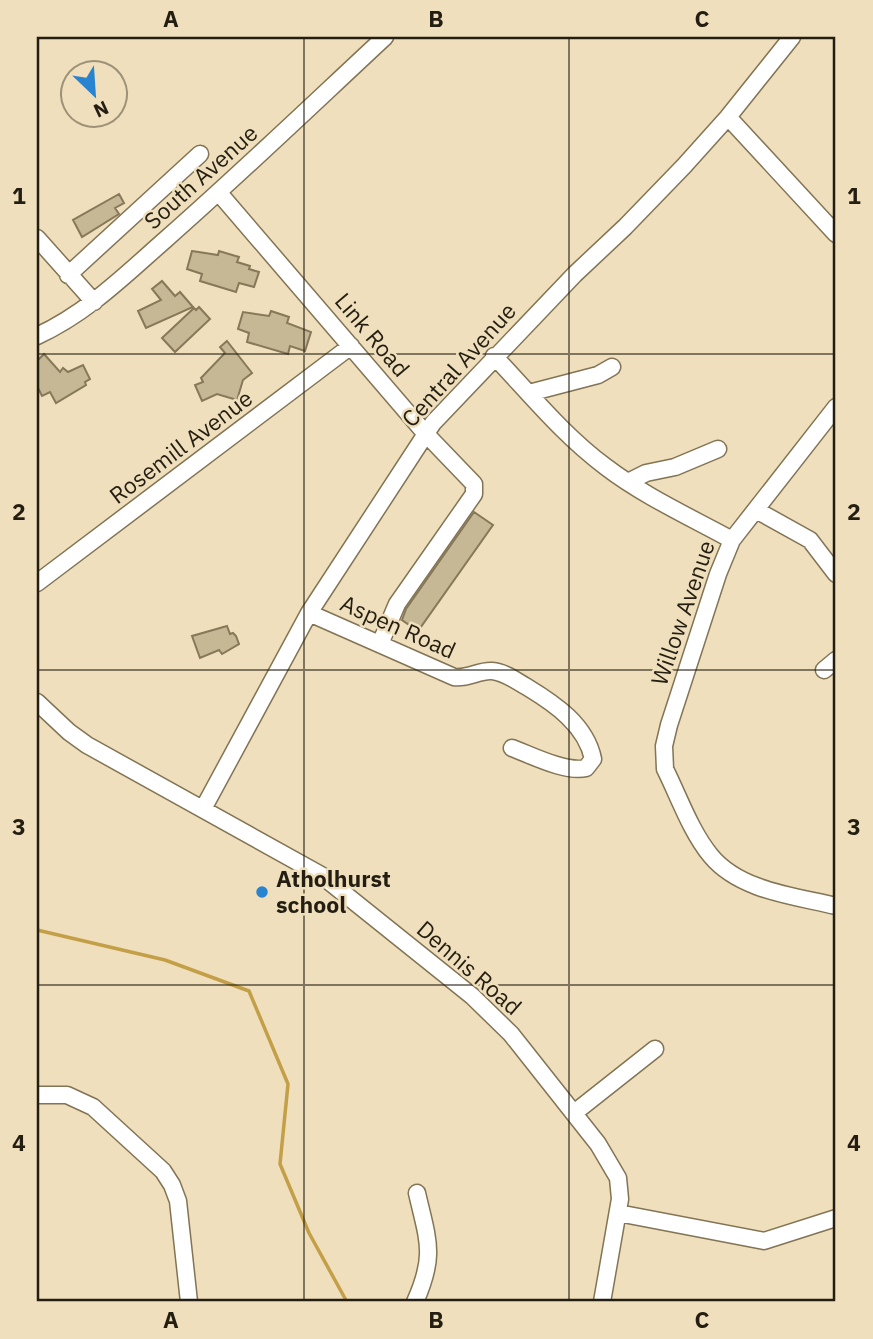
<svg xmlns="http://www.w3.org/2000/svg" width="873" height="1339" viewBox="0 0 873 1339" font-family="'IBM Plex Sans',sans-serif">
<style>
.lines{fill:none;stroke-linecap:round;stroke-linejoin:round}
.stream{stroke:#c39f47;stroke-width:3.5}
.building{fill:#c6b795;stroke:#867858;stroke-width:2}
.minor-casing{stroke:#827454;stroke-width:19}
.minor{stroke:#fff;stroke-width:16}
.grid{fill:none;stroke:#231e11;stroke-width:2;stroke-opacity:0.55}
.poi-dot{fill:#2883d0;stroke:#efdfbd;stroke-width:2.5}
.labels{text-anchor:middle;stroke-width:5;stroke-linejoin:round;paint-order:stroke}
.street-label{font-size:23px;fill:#231e11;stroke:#efdfbd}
.poi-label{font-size:23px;font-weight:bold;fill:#231e11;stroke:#efdfbd;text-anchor:start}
.neatline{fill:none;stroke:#231e11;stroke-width:2.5}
.grid-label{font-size:23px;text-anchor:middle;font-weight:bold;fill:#231e11}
</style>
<rect width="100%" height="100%" fill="#efdfbd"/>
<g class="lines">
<path class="stream" d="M37,930L165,960L249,991L288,1084L280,1164L309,1233L347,1302"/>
</g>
<path class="building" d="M119,194L124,203L115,208L119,214L82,237L73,220Z
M192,251L218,255L219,251L239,257L237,262L250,266L249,269L259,272L254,287L239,283L236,292L200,281L202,274L187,269Z
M162,281L175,296L180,292L193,307L146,328L138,311L161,300L152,289Z
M199,307L210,319L175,352L162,338L194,308L196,310Z
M271,311L289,317L287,323L311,332L305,351L290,346L288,354L247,342L249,333L238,329L243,312L269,316Z
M227,341L252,373L243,380L237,400L217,394L202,401L195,385L203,382L201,378L225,353L220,347Z
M44,354L60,372L63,368L68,372L83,365L90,379L85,382L86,385L56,403L50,392L42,396L37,386V361Z
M474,512L493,525L418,631L402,620L406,609Z
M227,626L230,634L233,633L236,636L239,644L222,654L219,650L200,658L192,636Z"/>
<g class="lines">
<defs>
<path id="minor" d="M728,117L836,234
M219,193L425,433L474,484V494L397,604L380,644
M37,238L94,302
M68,275L200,154
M37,336C87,313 124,276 165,240C240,174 312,105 385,37
M494,356C530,394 564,436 606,467C644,496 690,517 732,540
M529,393L598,375L612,367
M836,407L732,540L718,574L669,725L664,746L665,769C679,797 691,832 711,856C740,891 795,896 836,906
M628,482L646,473L675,467L718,449
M756,510L810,540L836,574
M37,583L351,346
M309,613L454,677C468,679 479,670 492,671C505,672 516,681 527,687C555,704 586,725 593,759L586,768C566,773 531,755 512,748
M824,670L836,660
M37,702L69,732L87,745L321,875L472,996L511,1034L598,1144L618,1178L620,1199L602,1302
M203,809L309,613L433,423L575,274L625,227L684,166L728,117L792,37
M37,1095H67L93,1107L163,1171L172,1185L178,1201L189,1302
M574,1113L655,1049
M618,1213L764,1241L836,1218
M415,1302C436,1255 428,1241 417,1193"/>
</defs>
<use href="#minor" class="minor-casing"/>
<use href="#minor" class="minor"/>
</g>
<path class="grid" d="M304,37V1302M569,37V1302M37,354H836M37,670H836M37,985H836"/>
<circle class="poi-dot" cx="262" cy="892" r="7"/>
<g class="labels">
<g class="street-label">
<text transform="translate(201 177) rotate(-42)" y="8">South Avenue</text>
<text transform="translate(372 335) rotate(50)" y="8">Link Road</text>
<text transform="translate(459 365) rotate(-48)" y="8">Central Avenue</text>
<text transform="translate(181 447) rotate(-37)" y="8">Rosemill Avenue</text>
<text transform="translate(683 613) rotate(-71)" y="8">Willow Avenue</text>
<text transform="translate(398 627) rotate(24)" y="8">Aspen Road</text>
<text transform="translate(469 968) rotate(41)" y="8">Dennis Road</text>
</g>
<g class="poi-label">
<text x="276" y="887">Atholhurst<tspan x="276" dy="26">school</tspan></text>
</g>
</g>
<rect width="873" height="1339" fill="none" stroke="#efdfbd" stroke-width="77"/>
<g transform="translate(94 94) rotate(155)"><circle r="33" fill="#efdfbd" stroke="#9d9278" stroke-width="2"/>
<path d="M0-5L12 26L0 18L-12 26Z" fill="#2883d0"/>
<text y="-10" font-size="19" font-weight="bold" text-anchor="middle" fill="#231e11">N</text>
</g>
<rect x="38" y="38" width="796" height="1262" class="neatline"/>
<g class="grid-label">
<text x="171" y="27">A</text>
<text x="436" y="27">B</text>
<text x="702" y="27">C</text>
<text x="19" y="204">1</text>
<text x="854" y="204">1</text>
<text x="19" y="520">2</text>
<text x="854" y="520">2</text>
<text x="19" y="835">3</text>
<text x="854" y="835">3</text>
<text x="19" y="1151">4</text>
<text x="854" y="1151">4</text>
<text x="171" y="1328">A</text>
<text x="436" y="1328">B</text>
<text x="702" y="1328">C</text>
</g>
</svg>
